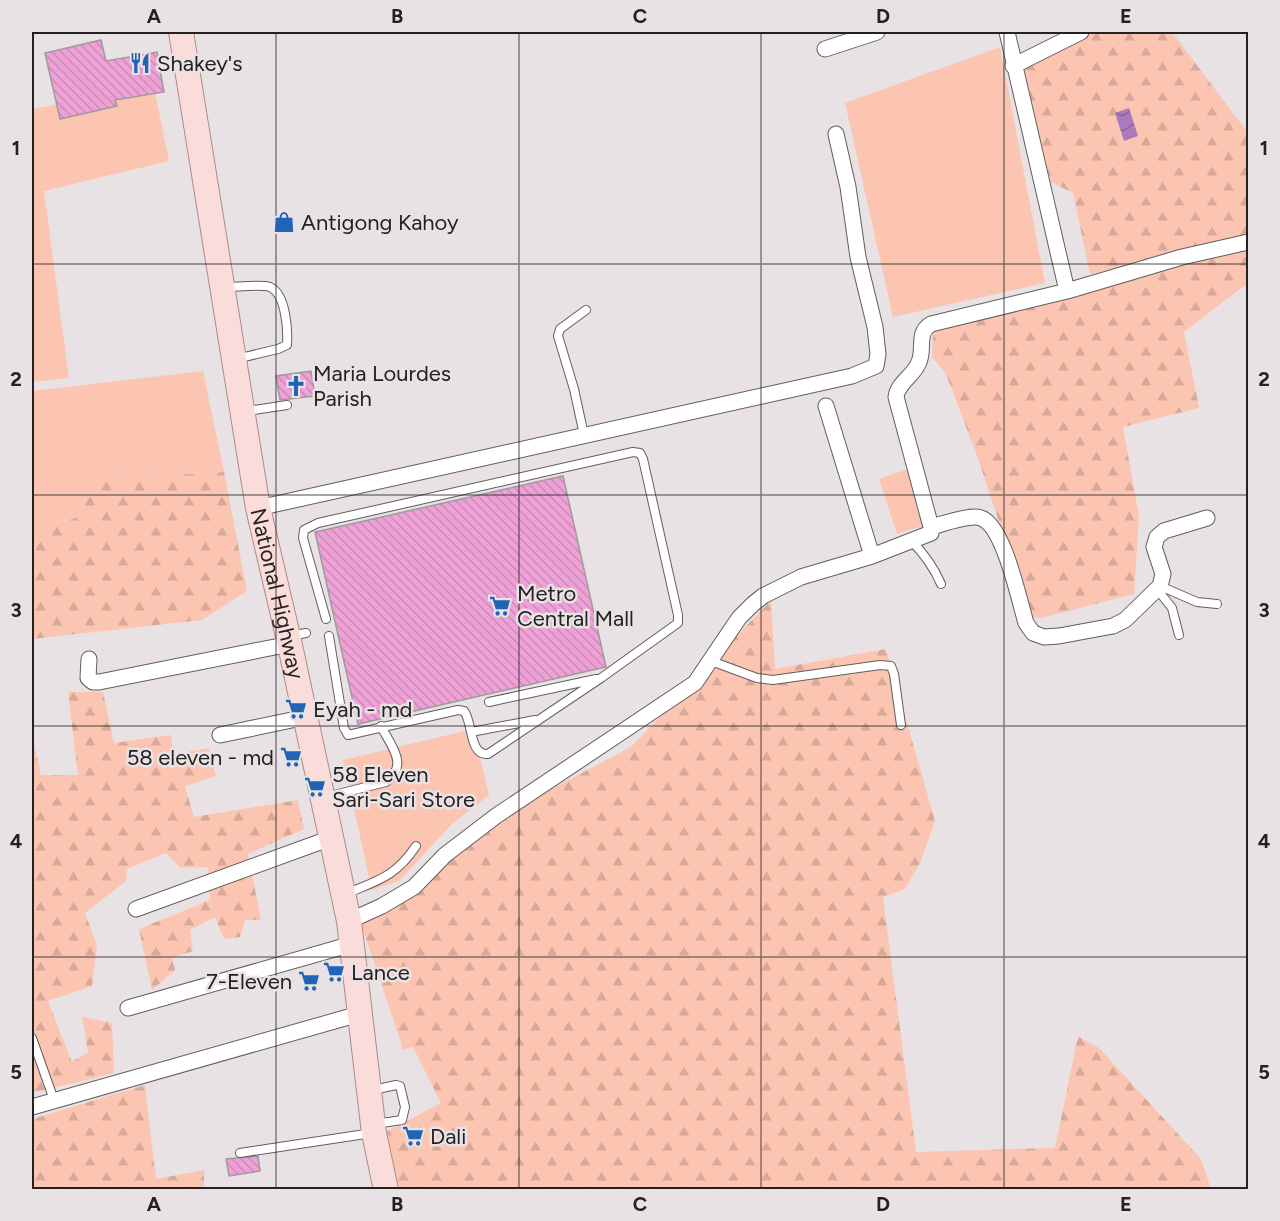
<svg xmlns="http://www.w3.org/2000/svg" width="1280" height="1221" viewBox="0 0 1280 1221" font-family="Figtree,sans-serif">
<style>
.grass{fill:#fcc5b1}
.forest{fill:url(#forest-firs)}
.water{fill:url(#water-waves)}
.building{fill:url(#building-back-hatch);stroke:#9e9a9d;stroke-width:1.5}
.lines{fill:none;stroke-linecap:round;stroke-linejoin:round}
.lane-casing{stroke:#625d5e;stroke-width:10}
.street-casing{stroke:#625d5e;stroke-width:17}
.primary-casing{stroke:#ac8b8b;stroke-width:26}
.lane{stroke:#fff;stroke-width:8}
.street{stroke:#fff;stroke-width:15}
.primary{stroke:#fadcdb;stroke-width:24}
.grid{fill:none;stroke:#232122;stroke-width:1.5;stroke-opacity:0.55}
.labels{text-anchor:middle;stroke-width:5;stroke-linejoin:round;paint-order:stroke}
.poi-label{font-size:22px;fill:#232122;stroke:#e9e2e4;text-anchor:start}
.street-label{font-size:22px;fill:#232122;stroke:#e9e2e4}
.neatline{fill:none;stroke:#232122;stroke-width:2}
.grid-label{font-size:20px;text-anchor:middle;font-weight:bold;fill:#232122}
</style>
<defs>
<pattern id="forest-firs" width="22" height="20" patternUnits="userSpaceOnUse" patternTransform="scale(1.5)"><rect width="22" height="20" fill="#fcc5b1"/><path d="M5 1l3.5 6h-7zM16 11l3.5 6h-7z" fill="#d8a998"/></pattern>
<pattern id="water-waves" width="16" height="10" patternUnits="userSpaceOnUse" patternTransform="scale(1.5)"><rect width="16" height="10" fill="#ad79bd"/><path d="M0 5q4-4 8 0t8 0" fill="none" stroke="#8c6399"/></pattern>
<pattern id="building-back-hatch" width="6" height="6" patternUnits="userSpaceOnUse" patternTransform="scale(1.5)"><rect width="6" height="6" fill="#eea1d6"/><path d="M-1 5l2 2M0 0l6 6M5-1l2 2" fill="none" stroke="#cc8ab7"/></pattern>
</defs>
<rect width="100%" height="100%" fill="#e9e2e4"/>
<path class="grass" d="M1000,47L1045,283L893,317L845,103Z
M154,87L169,161L44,191L69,378L32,382V109Z
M203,371L224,472L90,480L79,517L32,531V391Z
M908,469L926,525L897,534L879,479Z
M473,729L489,795L452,824L399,881L372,890L343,760Z"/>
<path class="forest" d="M1066,32H1172L1248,133V235L1090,274L1073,193L1051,182L1022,72Z
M1248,248V283L1184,332L1199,408L1123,427L1139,516L1134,594L1041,618L1030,617L979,461L946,374L932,357L933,331L1182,263Z
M224,472L247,591L202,620L32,639V531L79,517L90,480Z
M771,600L775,669L886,649L935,821L920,863L905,889L883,897L916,1152L1055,1148L1078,1036L1099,1048L1201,1159L1211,1189H387L380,1135L441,1103L413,1047L402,1050L401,1042L361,924L489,822L631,747Z
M68,692H103L114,743L171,735L173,754L209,748L216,776L185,786L194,817L298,800L304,829L248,854L261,920H245L240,937L224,939L215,917L190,930L193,951L172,958L175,970L152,990L139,929L210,900L208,867L180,868L166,853L127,869L126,881L85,913L97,945L92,986L48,1001L72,1062L88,1052L82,1017L112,1023L114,1073L32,1093V735L41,775H78Z
M145,1085L156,1179L204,1170V1189H32V1119Z"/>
<path class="water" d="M1129,108L1138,136L1124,141L1115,113Z"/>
<path class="building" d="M101,40L106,61L157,52L164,92L115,100L117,106L60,119L45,53Z
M311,371L315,396L280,400L276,376Z
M563,476L606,667L358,724L315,532Z
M258,1156L260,1171L229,1176L226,1159Z"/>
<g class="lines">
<defs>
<path id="lane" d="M226,287C237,287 261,284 270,287C286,294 288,330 287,345L278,349L236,359
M247,411L287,405
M584,435L574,389L558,336L560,329L586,310
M911,540C924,554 934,567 941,584
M1160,586L1197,602L1217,604
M1157,589L1172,608L1179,635
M326,619L303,538L304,530L318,523L633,452L640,453L643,459L678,615V623L601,678L488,754C469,756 473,722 464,711L458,710L348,735L344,728L329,636
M290,636L306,633
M711,661L757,678L773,680L880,665L891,666L894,674L901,725
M489,702L596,679
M471,732L535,720
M326,797L386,782C410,765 390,745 381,726
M348,893C379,880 396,876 416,846
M32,1038L54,1100
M373,1090L396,1085L400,1086L405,1107L402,1120L375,1124
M240,1153L372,1133"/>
<path id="street" d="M1007,32L1067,291
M825,49L877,32
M1013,66L1081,32
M826,406L872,556
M258,508L852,376L876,366L878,354L875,327L858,257L848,187L836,134
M931,527C943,524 970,514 981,518C1004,526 1019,600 1026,623L1033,633L1044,637L1059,636L1113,626L1125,620L1160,586L1163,574L1154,547L1157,537L1164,531L1207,518
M89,659L88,678L93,682H99L290,644
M220,735L306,717
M136,909L331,838
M349,921L382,906L414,887L445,855L496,816L695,683L739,618L753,604L763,596L801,577L872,556L931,533V527L896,397C898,382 914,376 919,362C925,348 916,333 931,324L1067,291L1182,257L1248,242
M128,1008L352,944
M32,1107L359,1014"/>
<g id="primary">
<path id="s1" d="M181,32L258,508L288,636L349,921L374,1133L386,1190"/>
</g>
</defs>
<use href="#lane" class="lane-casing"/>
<use href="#street" class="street-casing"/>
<use href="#primary" class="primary-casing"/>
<use href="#lane" class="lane"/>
<use href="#street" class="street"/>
<use href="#primary" class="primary"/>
</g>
<path class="grid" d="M276,32V1190M519,32V1190M761,32V1190M1004,32V1190M32,264H1248M32,495H1248M32,726H1248M32,957H1248"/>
<defs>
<symbol id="restaurant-bare" viewBox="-9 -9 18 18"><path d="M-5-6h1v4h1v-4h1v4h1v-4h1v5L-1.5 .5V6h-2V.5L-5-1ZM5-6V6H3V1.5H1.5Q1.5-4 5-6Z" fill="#2164b5" stroke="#e9e2e4" stroke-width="2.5" paint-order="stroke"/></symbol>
<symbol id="shop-bare" viewBox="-9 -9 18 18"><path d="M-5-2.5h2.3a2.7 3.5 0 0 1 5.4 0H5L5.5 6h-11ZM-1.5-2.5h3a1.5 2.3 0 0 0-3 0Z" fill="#2164b5" stroke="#e9e2e4" stroke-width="2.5" paint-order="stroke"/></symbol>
<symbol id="church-bare" viewBox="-9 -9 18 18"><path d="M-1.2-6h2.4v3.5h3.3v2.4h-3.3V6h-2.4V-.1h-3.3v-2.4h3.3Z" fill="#2164b5" stroke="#e9e2e4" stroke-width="2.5" paint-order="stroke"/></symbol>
<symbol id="supermarket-bare" viewBox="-9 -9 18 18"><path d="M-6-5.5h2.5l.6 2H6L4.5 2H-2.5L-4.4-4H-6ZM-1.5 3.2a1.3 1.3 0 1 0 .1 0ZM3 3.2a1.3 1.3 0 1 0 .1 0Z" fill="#2164b5" stroke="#e9e2e4" stroke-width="2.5" paint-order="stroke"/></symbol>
</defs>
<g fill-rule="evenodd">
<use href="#restaurant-bare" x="125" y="48" width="30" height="30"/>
<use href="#shop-bare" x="269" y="207" width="30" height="30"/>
<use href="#church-bare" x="281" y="371" width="30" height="30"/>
<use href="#supermarket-bare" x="485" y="591" width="30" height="30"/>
<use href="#supermarket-bare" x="281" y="694" width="30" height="30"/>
<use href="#supermarket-bare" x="276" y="742" width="30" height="30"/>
<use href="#supermarket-bare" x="300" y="772" width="30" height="30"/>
<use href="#supermarket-bare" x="319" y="957" width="30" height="30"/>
<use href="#supermarket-bare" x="294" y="966" width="30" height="30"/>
<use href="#supermarket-bare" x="398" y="1121" width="30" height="30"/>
</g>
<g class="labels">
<g class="poi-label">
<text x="157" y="71">Shakey's</text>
<text x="301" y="230">Antigong Kahoy</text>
<text x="313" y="381">Maria Lourdes<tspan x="313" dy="25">Parish</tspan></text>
<text x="517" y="601">Metro<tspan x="517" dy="25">Central Mall</tspan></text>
<text x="313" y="717">Eyah - md</text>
<text x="274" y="765" text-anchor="end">58 eleven - md</text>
<text x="332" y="782">58 Eleven<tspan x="332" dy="25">Sari-Sari Store</tspan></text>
<text x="351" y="980">Lance</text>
<text x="292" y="989" text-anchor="end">7-Eleven</text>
<text x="430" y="1144">Dali</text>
</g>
<g class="street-label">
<text dy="8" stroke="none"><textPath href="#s1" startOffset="570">National Highway</textPath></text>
</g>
</g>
<rect width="1280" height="1221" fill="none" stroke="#e9e2e4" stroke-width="66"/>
<rect x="33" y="33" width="1214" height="1155" class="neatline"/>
<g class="grid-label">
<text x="154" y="23">A</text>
<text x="397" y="23">B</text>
<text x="640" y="23">C</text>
<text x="883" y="23">D</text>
<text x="1126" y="23">E</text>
<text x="16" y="155">1</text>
<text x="1264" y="155">1</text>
<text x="16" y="386">2</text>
<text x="1264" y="386">2</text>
<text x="16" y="617">3</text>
<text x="1264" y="617">3</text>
<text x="16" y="848">4</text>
<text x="1264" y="848">4</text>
<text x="16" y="1079">5</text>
<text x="1264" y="1079">5</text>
<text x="154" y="1211">A</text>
<text x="397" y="1211">B</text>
<text x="640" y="1211">C</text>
<text x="883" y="1211">D</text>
<text x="1126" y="1211">E</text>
</g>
</svg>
